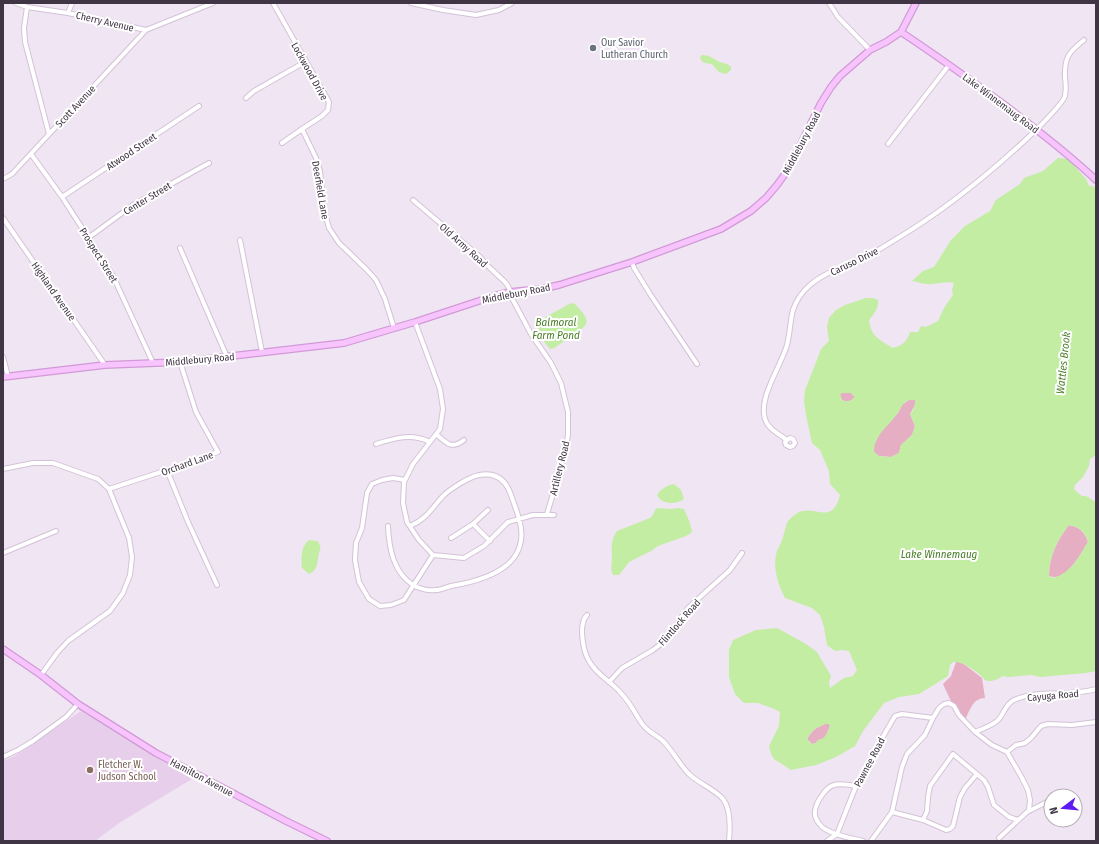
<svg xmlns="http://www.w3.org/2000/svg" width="1099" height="844" viewBox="0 0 1099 844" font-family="'Fira Sans Condensed',sans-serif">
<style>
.education{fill:#e7cfeb}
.green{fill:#e5aec3}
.water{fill:#c2eda2;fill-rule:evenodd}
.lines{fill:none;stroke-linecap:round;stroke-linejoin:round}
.street-casing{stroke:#d4c2d8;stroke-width:6}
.secondary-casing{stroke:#d19ad7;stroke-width:8}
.street{stroke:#fff;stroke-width:4}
.secondary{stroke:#f8c4fd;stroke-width:5.5}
.worship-dot{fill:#6b7280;stroke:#fff;stroke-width:1.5}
.education-dot{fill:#8d6e63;stroke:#fff;stroke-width:1.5}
.labels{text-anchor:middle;stroke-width:4;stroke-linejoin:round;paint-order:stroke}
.street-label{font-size:10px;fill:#403544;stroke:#fff}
.worship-label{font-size:10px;fill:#5b616d;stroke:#fff;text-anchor:start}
.education-label{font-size:10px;fill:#785e54;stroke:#fff;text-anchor:start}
.water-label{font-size:11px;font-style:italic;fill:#4b7e28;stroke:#fff}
</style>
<rect width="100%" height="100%" fill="#f0e5f2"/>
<path class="education" d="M81,711L192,779L119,823L95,841H3V761L15,756Z"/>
<path class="green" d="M842,393H851L854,396V398C850,402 847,402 842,400L840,394Z
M909,400H915V405L910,414L915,426L912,435L901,445L899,453L891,457L879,456L874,452V445L881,431L898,413L902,405Z
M1069,525C1079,527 1085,532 1088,542C1081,553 1066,583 1049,576C1049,557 1057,540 1069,525Z
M960,661L982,678L985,698C973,698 970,710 965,720L957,714L943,684L951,676L956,662Z
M825,724H829L830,726C827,733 826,739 818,740L816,743L812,744L807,739C813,729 816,728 825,724Z"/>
<path class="water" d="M702,55C709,55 712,58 718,61C723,64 727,62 731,67V70L726,74L719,72L712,64C706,63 702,64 700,57Z
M1058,158L1068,159L1086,179L1089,186H1093L1096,189V455L1090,459L1089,466L1083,477L1075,485L1074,489L1078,493L1082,496H1086L1096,502V671L1086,673L1040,677L1032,675L1008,677L1003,676C998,679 991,683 985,680C983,678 981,675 978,673C971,668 961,661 953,662L950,665L948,676L919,694L899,697L884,703L863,731L855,746L836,757L816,765L791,770L774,759L771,754L769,746L779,726L780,712L772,708L758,703H744L735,694L729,677V650L733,640L756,630L777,628L806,644L817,652L831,676L829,682L830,688L844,678L853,676L857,670L849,651L842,650L835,651L827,645L824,627L820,615L812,608L785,598C778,584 772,567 777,551C779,546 782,542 783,537C787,526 784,522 796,514C813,502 832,528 840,495L830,484L829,471L820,450L812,443L806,415L804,401L805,390L815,365L821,349L829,341L827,327L829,318L836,310L845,305L866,298H873L878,300C879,307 874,315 869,320C871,337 880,340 893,348C903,345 907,342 910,332H918L921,326L926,327L938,321L944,308L953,295L952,290L954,283C946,281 940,283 932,284C925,285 919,282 912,281L923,271L934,267L951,240L965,226L990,211L996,200L1020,184L1024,178L1043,171ZM842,393H851L854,396V398C850,402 847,402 842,400L840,394ZM909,400H915C915,406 914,410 910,414L915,426L912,435L901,445L899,453L891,457L879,456L874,452C874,435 888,427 897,414C903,407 899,406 909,400ZM1069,525C1079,527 1086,532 1088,542C1079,557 1071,573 1053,578L1049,576C1049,557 1057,540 1069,525ZM825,724H829L830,726C827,733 826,739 818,740L816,743L812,744L807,739C813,729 816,728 825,724Z
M571,303L575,304C593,323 589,324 570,337L571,339V340L569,338L554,348L550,349C544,343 537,331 538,323L542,319Z
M674,484L681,490L684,499C676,505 662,505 657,495C660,490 667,485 674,484Z
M657,508L671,509L679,508L684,509L690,523L692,531L691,533L686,536L658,546L651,551L629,562L619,575H613C610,569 612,565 612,559C612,547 610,542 617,531L650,518C654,515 654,510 657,508Z
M309,540L317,541C324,547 318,551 318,559C317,566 316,571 309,574L302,568C301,558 301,546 309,540Z"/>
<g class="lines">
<defs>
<path id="street" d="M16,3L27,7L68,13L146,30L213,3
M273,3L329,102L328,110L322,116L302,129L282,143
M411,3L443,10L476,15L499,10L512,3
M829,3L838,17L870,50
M27,7L24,28L25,42L49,134
M68,13L72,3
M246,98L254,91L305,62
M302,129L316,158L320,171L324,210L329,228L339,243L367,270L376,280L385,299L394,328
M888,144L949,65
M31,154L62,197L113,276L153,363
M3,179L12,174L146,30
M62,197L199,106
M413,200L480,257L490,268L505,282L508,286L513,300L531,334L551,363L561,383L568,412V435L564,457L547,514
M3,218L105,365
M88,238L133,205L209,163
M240,240L262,352
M180,248L227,357
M632,262L634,268L650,294L697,364
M415,322L440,389L443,409L440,429L413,464L404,482L403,503L407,522L419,540L433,555L464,558L484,546L508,522L533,515H554
M3,357L8,376
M436,434C447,443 451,450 464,440
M787,440L785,442L786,445L790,447L793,446L795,443L793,439L790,438L787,440C779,434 768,429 765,419C758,398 781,366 787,345C790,334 790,321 793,310C796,301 803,291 810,285C825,272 846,266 864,258C874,253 883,247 893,241C944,211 992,172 1036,130C1042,124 1063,103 1065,96C1066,90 1066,84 1065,78C1064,57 1069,52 1084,40
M376,444C395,438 411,433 430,442
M3,469L33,463H53L98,479L109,489L129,538L132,557L130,575L123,593L110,611L68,641L57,653L41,675
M167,470L188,522L217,585
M405,480L393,478L382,480L372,484L367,493L362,528L356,543L355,560L359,582L369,599L380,606L391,605L404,600L433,555
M109,489L167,470L218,452L196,412L180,362
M473,524L490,541
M388,526C389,548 393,572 413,585C419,589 429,591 436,590C441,590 446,587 451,586C475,582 513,573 520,545C525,529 516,510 511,495C506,480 496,472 479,475C469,477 450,489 443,496C431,509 427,519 410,526
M451,538L473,524L488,510
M3,553L56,531
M587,615C578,624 583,651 589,661C596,674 610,681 619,691C626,698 632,707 637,716C640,720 642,725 646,728C650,733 658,736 663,741C673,751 679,764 689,774C698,783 716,790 723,799C731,809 730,830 729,841
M609,682L622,668L653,650L666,640L688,608L730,570L742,553
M975,732C982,729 991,726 997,721C1004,715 1005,704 1014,700C1038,689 1070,697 1096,689
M1007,752L1016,745L1025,743L1031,738L1041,726L1048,724L1072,725L1096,722
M3,757L18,750L33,741L66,717L78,704
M856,786C850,785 840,783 834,785C826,787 816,802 815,811C814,817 818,823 822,827C832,835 851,838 863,841
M892,812L923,820L946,830L950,829L953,826L960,797L965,788L977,774
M923,820L927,811L928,797L930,786L953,754L984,780L988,787L994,805L1009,817L1018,820
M999,838L1027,812L1049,801
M827,841L837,834L856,786L870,764L881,740L895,716L902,714L933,718
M871,841L892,812L902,767L907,754L925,735L933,718L939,708L944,704L949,703L954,706L959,715L975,732L992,745L1007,752L1022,778L1028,790L1030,800L1029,810"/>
<path id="secondary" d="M901,32C937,56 972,81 1006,106C1037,130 1068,153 1096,180
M3,377L105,365L180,362L344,343L415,322L494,296L510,292L541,289L559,285L632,262L721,229L751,211L766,198L777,185L785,174L797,152L821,103L831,87L840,76L870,50L886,42L901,32L916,3
M3,649L41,675L78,704L156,753L286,821L327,841"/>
</defs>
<use href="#street" class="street-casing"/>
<use href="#secondary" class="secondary-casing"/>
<use href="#street" class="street"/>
<use href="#secondary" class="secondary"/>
</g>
<circle class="worship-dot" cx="593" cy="48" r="4"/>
<circle class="education-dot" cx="90" cy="770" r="4"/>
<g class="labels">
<g class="street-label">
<text transform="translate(105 21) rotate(13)" y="4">Cherry Avenue</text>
<text transform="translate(310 71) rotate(61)" y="4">Lockwood Drive</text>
<text transform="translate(1001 103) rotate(37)" y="4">Lake Winnemaug Road</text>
<text transform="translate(75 106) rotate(-47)" y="4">Scott Avenue</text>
<text transform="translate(801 143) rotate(-62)" y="4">Middlebury Road</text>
<text transform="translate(131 151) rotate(-34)" y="4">Atwood Street</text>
<text transform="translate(321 190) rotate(80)" y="4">Deerfield Lane</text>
<text transform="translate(147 198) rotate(-31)" y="4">Center Street</text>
<text transform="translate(464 245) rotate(42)" y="4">Old Army Road</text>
<text transform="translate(99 255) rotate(58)" y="4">Prospect Street</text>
<text transform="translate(854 261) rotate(-26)" y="4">Caruso Drive</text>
<text transform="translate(54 291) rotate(55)" y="4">Highland Avenue</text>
<text transform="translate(516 293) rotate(-11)" y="4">Middlebury Road</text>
<text transform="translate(200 359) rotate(-5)" y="4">Middlebury Road</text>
<text transform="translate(187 463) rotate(-20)" y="4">Orchard Lane</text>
<text transform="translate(559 468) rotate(-76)" y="4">Artillery Road</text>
<text transform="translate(679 622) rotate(-49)" y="4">Flintlock Road</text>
<text transform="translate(1053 695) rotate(-5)" y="4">Cayuga Road</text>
<text transform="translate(869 762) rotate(-62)" y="4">Pawnee Road</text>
<text transform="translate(202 777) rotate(28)" y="4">Hamilton Avenue</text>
</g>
<g class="worship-label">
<text x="601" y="46">Our Savior<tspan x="601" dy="12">Lutheran Church</tspan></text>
</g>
<g class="education-label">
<text x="98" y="768">Fletcher W.<tspan x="98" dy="12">Judson School</tspan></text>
</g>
<g class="water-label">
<text x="556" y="326">Balmoral<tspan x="556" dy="13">Farm Pond</tspan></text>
<text transform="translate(1063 363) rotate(-84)" y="4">Wattles Brook</text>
<text x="939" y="558">Lake Winnemaug</text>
</g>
</g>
<rect width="1099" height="844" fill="none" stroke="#403544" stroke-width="8"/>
<g transform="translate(1063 808) rotate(254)"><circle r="19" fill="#ffffff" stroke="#b3aeb4"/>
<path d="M0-3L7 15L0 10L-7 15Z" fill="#5e1af3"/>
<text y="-6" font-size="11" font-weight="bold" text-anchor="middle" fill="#403544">N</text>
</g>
</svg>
